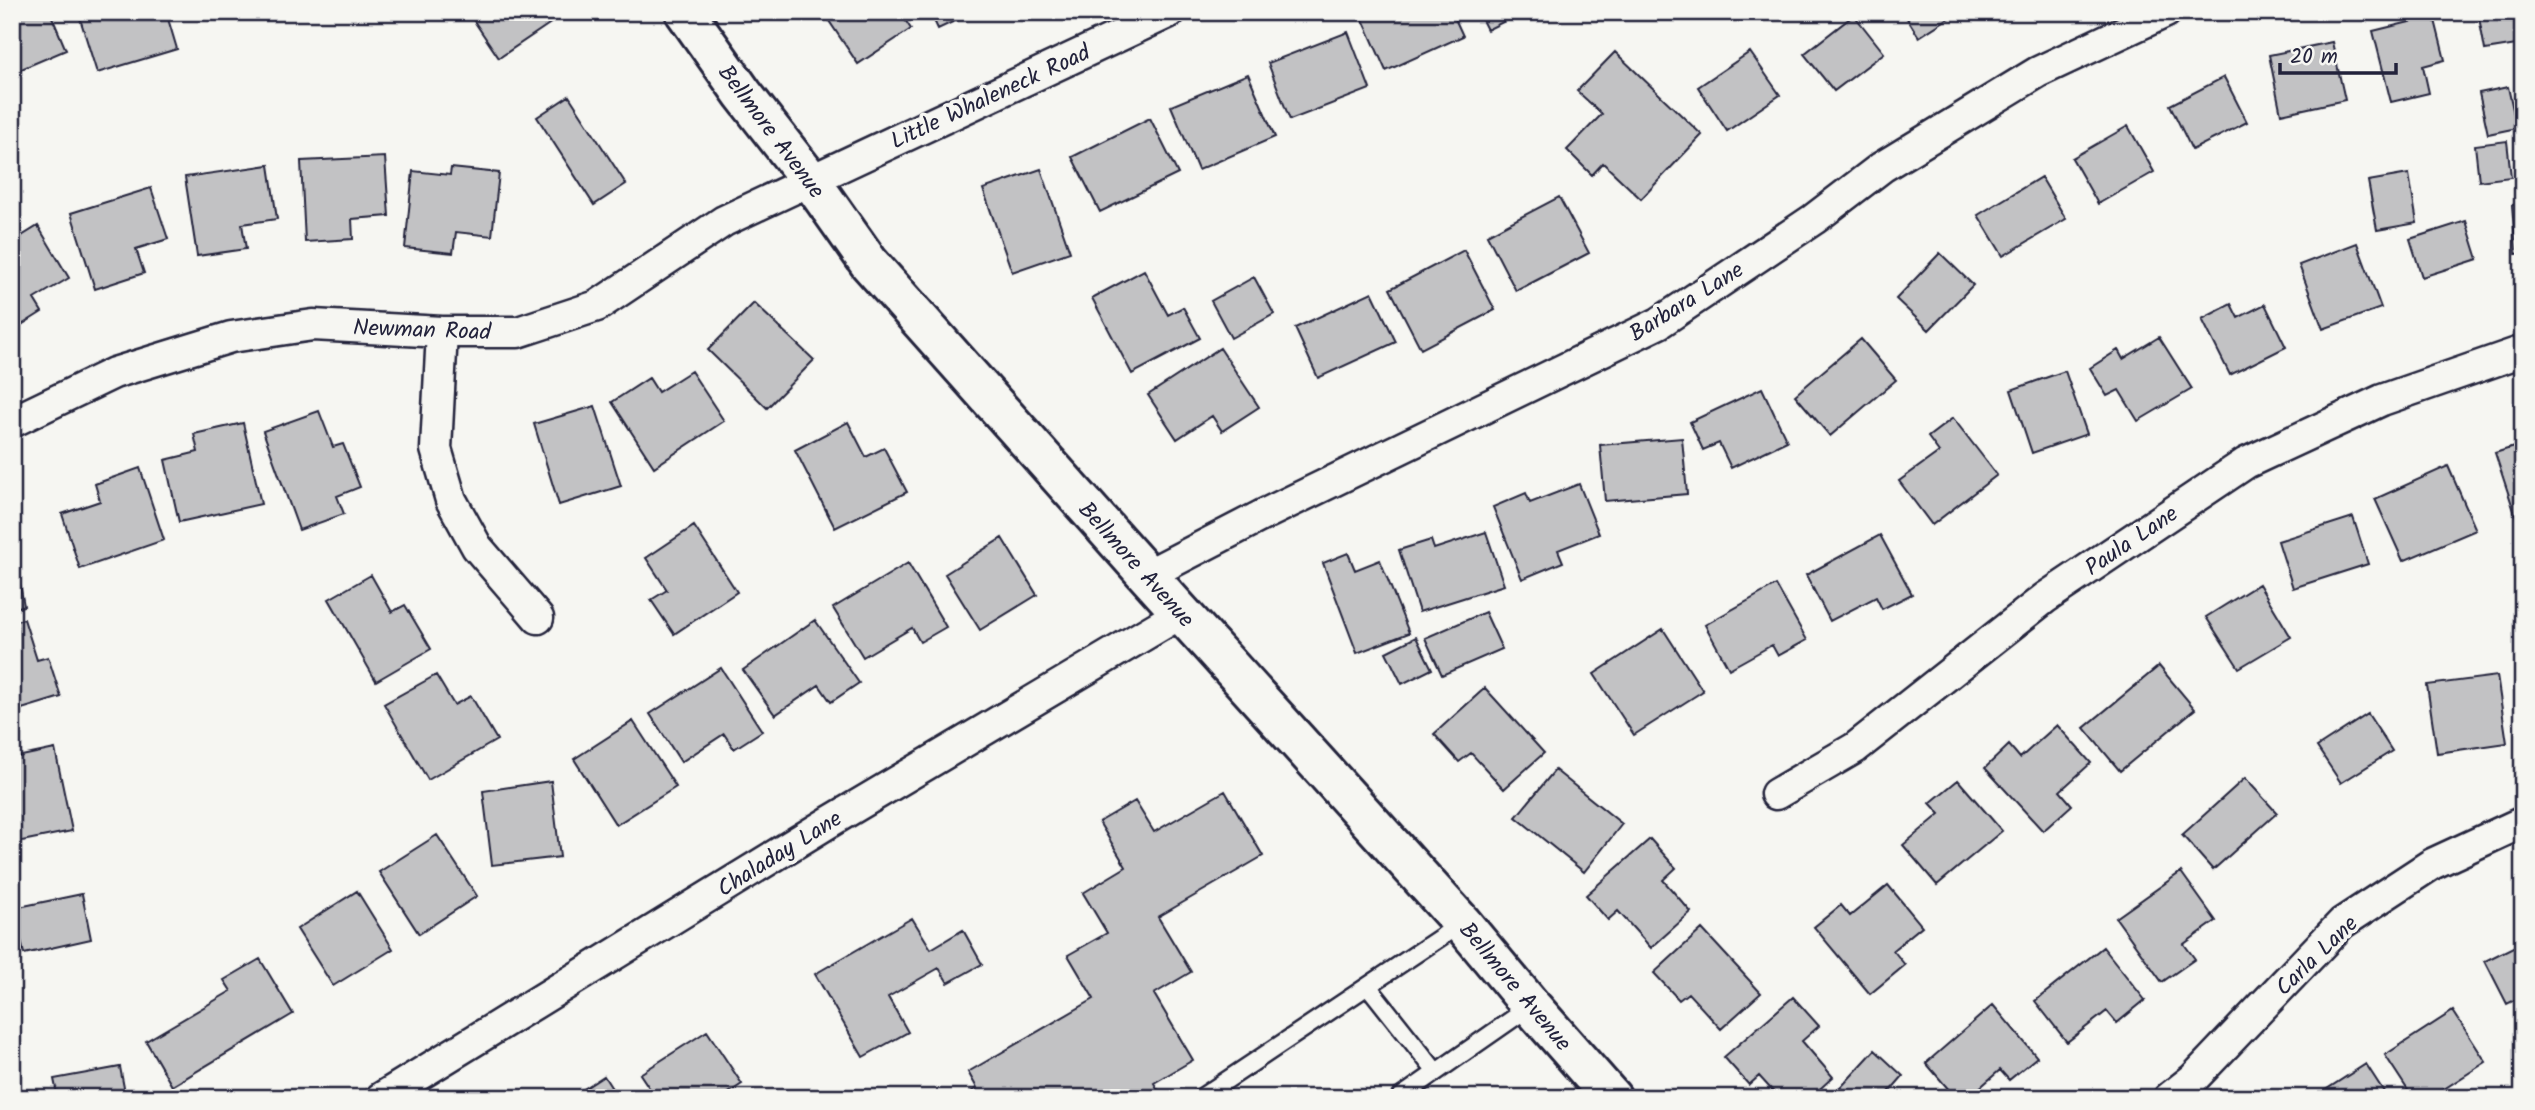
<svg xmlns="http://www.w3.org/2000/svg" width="2535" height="1110" viewBox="0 0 2535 1110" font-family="Kalam,sans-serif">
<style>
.building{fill:#c2c2c4;stroke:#22223b;stroke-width:2}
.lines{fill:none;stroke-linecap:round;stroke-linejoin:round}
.service-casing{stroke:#22223b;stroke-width:21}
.minor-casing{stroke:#22223b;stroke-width:35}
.secondary-casing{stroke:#22223b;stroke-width:44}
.service{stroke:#f6f6f2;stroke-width:16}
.minor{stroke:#f6f6f2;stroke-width:30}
.secondary{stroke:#f6f6f2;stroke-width:38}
.labels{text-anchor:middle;stroke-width:7;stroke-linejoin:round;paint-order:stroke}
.street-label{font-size:23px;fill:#22223b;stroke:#f6f6f2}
</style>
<rect width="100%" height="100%" fill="#f6f6f2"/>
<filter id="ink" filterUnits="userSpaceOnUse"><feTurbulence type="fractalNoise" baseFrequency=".0143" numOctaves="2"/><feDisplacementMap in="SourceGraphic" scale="14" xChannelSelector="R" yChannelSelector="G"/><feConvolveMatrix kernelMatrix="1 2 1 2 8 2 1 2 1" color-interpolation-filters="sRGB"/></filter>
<g filter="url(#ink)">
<path class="building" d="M12,12H50L66,50L12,73Z
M78,12H166L177,49L97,73Z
M468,12H559L561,16L499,58Z
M823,12H900L911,29L858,64Z
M930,12H974L938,29Z
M1367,12H1452L1463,36L1386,71L1361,15Z
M1478,12H1523L1487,30Z
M1903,12H1958L1919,37Z
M2478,12H2523V44L2485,50Z
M1854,15L1884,53L1834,91L1804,54Z
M2434,16L2445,60L2423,66L2429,93L2391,102L2373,31Z
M1348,32L1370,89L1290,120L1268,63Z
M2332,42L2345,100L2281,114L2269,55Z
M1615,52L1702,135L1641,199L1603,163L1592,175L1567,150L1602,114L1577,91Z
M1750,52L1780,95L1727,131L1698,87Z
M1248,74L1275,137L1198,170L1171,106Z
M2224,77L2247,122L2192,150L2170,105Z
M2508,87L2517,128L2488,134L2479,93Z
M569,96L626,184L594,205L537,117Z
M1150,118L1178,174L1100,212L1072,157Z
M2128,126L2154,172L2098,204L2072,158Z
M2507,141L2511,177L2479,181L2475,145Z
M385,157L389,216L352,219L353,239L305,242L301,161Z
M269,165L277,219L242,224L246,249L197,256L185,177Z
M451,168L499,173L492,236L456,232L453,253L405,248L413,171L450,175Z
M1041,169L1070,252L1012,272L983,189Z
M2409,174L2417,223L2377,230L2368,181Z
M2041,177L2066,219L2003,256L1978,215Z
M151,188L168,239L136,249L144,273L95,289L71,213Z
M1559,197L1589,253L1516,291L1487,235Z
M2523,204V253L2516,254L2512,205Z
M2466,221L2478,259L2422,277L2410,239Z
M38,226L69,278L34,299L42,312L12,331V242Z
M2357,243L2381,308L2323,329L2299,265Z
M1464,250L1495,310L1421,349L1390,289Z
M1940,253L1973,285L1929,330L1896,299Z
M1144,270L1168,315L1183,307L1200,338L1132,374L1092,298Z
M1254,277L1274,314L1231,338L1211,301Z
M1372,292L1396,342L1318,378L1295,328Z
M754,303L814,360L767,408L708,350Z
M2231,304L2238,318L2265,304L2286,347L2230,375L2202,319Z
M2159,337L2192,389L2138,421L2119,390L2107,396L2090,368L2118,350L2123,359Z
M1861,339L1896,380L1830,436L1795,395Z
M1220,348L1259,407L1222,431L1212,416L1177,439L1148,395Z
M691,371L724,421L654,467L612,402L649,378L658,392Z
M2065,371L2087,434L2032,453L2011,390Z
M1762,388L1787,441L1731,468L1719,443L1703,450L1690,422Z
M595,406L621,486L559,505L534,424Z
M319,411L333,447L343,444L360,487L337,496L344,514L299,530L263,431Z
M1953,418L1997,475L1932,525L1899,481L1939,452L1928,437Z
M848,422L866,457L884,448L907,492L835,528L795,450Z
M243,423L261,504L179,522L165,460L198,452L194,434Z
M1682,438L1687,494L1605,501L1600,445Z
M2523,444V525L2519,526L2495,453Z
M2448,466L2476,530L2403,561L2375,499Z
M140,468L164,540L80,569L62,514L100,501L95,484Z
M1579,484L1599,534L1558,550L1563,562L1522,579L1493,507L1526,493L1530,503Z
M2353,517L2368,564L2293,588L2278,541Z
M694,526L737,592L674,634L651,600L667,590L646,558Z
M1486,532L1504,585L1419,612L1399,550L1431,540L1434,549Z
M1880,535L1912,594L1882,609L1876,597L1830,621L1806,575Z
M1002,538L1037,595L980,630L945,574Z
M12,541L24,606L12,608Z
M1348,553L1355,570L1380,560L1409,633L1357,653L1323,563Z
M908,563L946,627L920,642L912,628L863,657L833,608Z
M371,575L392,612L405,605L431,649L376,681L329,599Z
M2259,584L2291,637L2239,668L2206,617Z
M1776,585L1807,640L1778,656L1772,645L1729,669L1705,625Z
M1485,612L1502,649L1442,675L1425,638Z
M24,619L37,660L48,657L61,697L12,712V622Z
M815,620L859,683L831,702L819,685L775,715L743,670Z
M1663,629L1703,691L1634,735L1594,674Z
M1416,637L1432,669L1402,684L1386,652Z
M2159,666L2195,709L2120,771L2084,728Z
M721,668L762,731L734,749L724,734L681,762L650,714Z
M436,675L454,705L471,696L497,740L428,780L384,704Z
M2497,676L2507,743L2437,753L2427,685Z
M1485,688L1544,753L1504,789L1471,753L1459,762L1434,734Z
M2368,714L2392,751L2341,783L2317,747Z
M633,721L676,787L616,825L574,759Z
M2057,725L2091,763L2060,791L2072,805L2043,831L1985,768L2009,745L2020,758Z
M55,749L72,831L12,843V758Z
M1555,770L1622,824L1584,872L1516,817Z
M2245,778L2277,813L2213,870L2182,835Z
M1958,780L2002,831L1937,885L1903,845L1940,814L1930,803Z
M551,781L560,857L492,865L483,791Z
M1225,791L1263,856L1158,917L1191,972L1154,994L1193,1060L1154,1083L1163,1098H961L977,1088L968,1072L1094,999L1068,955L1107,933L1083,893L1126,867L1099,822L1135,801L1154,832Z
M437,835L477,896L419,934L379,872Z
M1650,839L1676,868L1663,880L1691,912L1651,948L1618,911L1608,920L1586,895Z
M2181,872L2216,921L2184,944L2195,959L2162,982L2116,918Z
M1888,885L1922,926L1893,950L1905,965L1870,994L1814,927L1841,905L1850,916Z
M357,891L393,949L333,986L297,929Z
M82,894L91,939L24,954L14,908Z
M912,918L931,949L963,930L982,964L948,983L939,968L888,997L908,1032L863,1057L815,974Z
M1702,929L1761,993L1721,1029L1688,993L1679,1000L1654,973Z
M2523,942V996L2507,1004L2485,961Z
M2103,947L2145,1000L2117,1023L2107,1011L2067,1042L2035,1001Z
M260,959L293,1014L172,1086L146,1041L231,991L224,980Z
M1793,997L1819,1026L1802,1041L1833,1077L1810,1098H1779L1759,1076L1749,1085L1724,1057Z
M1993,1005L2037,1057L2009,1080L2000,1070L1968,1098H1956L1926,1063Z
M2453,1011L2486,1062L2430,1098H2413L2385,1055Z
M707,1031L742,1084L721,1098H656L640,1074Z
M1875,1050L1903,1076L1884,1098H1831Z
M2366,1064L2388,1098H2313Z
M120,1067L126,1098H58L54,1079Z
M604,1076L618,1098H570Z"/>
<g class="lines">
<defs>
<path id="service" d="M1368,986L1436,1072
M1200,1098L1462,923
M1399,1098L1531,1006"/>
<path id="minor" d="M442,332L436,449L451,500L477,547L538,618
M12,422L114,373L231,337L313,325L442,332H518L597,306L724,221L1170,12
M1147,575L1263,515L1659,323L1814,219L1882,167L2038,72L2166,12
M1776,794L1855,748L2045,598L2246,463L2382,400L2523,351
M381,1098L831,821L1181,613
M2169,1098L2193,1079L2342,923L2432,864L2523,822"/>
<path id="secondary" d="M685,12L743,94L811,181L869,263L1147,575L1462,923L1531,1006L1612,1098"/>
</defs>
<use href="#service" class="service-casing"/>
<use href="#minor" class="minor-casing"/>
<use href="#secondary" class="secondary-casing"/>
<use href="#service" class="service"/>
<use href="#minor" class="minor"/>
<use href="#secondary" class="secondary"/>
</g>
</g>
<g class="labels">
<g class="street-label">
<text transform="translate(990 96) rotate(-25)" y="8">Little Whaleneck Road</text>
<text transform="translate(772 131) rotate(53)" y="8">Bellmore Avenue</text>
<text transform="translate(1686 301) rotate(-32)" y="8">Barbara Lane</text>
<text transform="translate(422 329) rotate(2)" y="8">Newman Road</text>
<text transform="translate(2131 540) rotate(-34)" y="8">Paula Lane</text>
<text transform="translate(1137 564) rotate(48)" y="8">Bellmore Avenue</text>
<text transform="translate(779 853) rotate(-32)" y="8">Chaladay Lane</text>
<text transform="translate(2316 955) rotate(-44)" y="8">Carla Lane</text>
<text transform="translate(1516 986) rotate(50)" y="8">Bellmore Avenue</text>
</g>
</g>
<rect width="2535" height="1110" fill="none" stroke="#f6f6f2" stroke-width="42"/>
<rect x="21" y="21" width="2493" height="1068" fill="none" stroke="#22223b" stroke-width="2.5" filter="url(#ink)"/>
<path d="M2280 63v10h116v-10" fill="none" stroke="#22223b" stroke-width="3.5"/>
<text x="2290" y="63" font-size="21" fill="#22223b" stroke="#f6f6f2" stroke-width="5" paint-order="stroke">20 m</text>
</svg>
